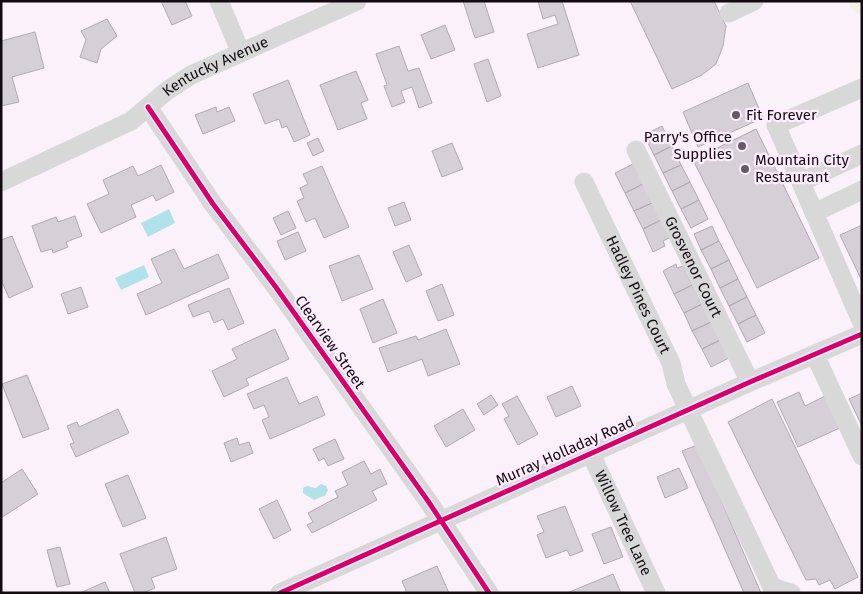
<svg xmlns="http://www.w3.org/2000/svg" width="863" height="594" viewBox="0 0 863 594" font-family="'Fira Sans',sans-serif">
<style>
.water{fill:#b2e2e9}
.building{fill:#d7cfd7;stroke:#b1aab1}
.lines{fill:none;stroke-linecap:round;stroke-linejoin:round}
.minor{stroke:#d9d8d9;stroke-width:19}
.major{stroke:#f4eee8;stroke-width:24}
.cycleway-casing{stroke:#ffedff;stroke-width:8}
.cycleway{stroke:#d6006c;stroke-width:5}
.poi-dot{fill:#645c64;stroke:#ffedff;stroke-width:2}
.labels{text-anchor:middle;stroke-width:4.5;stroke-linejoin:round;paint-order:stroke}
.street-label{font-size:15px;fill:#120c12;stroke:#ffedff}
.poi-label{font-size:15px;fill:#120c12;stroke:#ffedff;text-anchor:start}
</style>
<rect width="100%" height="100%" fill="#fbf1fb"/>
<path class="water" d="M169,209L175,223L148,237L141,223Z
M144,265L149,277L121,290L115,278Z
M321,484L326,486L328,490L325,496L321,497L314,500L303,493V488C308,484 311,488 316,488Z"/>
<path class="building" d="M161,1H185L192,16L172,25Z
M463,1H484L494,32L475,38Z
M538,1H562L579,55L538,68L527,34L558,24L555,15L543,19Z
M630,1H714L726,26L723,46L716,64L702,75L672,89Z
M107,19L117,36L101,49L97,63L80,57L86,40L81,31Z
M445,25L455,50L431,59L421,35Z
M35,32L44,68L12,77L19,102L1,106V41Z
M399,46L408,71L419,68L432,103L419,108L412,87L401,91L405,102L392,107L384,86L387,85L376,54Z
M488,59L501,96L487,102L474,64Z
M356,71L368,100L361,103L367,119L338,130L320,85Z
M288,80L310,135L294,142L287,126L282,128L279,119L265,124L253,94Z
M748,83L763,118L698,147L683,112Z
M216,107L217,112L229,107L235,121L203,134L195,115Z
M662,126L672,146L654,155L644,135Z
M756,129L819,258L757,288L693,160Z
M318,138L324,151L313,156L307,143Z
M452,143L463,169L442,177L432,151Z
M672,146L681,165L663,173L654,155Z
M633,164L643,184L625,193L615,173Z
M161,165L174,192L156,201L153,195L131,205L136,217L101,233L87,204L109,194L103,180L133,166L138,176Z
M681,165L690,182L672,191L663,173Z
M322,166L349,227L324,238L315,218L306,222L297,201L304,198L300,188L308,184L303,174Z
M690,182L699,200L681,209L672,191Z
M643,184L652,203L634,211L625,193Z
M699,200L708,219L691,228L681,209Z
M404,202L411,220L395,226L388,208Z
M652,203L661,220L643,229L634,211Z
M288,211L296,228L281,235L273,218Z
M75,216L82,236L66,242L68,247L53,253L52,249L41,252L32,226L56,217L58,222Z
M661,220L669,238L663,241L665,246L653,252L643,229Z
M862,225V281L840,235Z
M712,226L719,241L701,250L694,234Z
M298,232L306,251L285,260L277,241Z
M12,236L33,287L9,298L1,280V240Z
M719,241L729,260L711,269L701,250Z
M409,245L422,275L406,282L393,252Z
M174,249L184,269L218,254L229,278L146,315L137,294L162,283L151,259Z
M359,255L373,289L342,301L329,266Z
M729,260L738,279L720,288L711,269Z
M676,264L677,268L683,266L692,285L674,294L663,271Z
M738,279L747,297L729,306L720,288Z
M442,284L454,315L438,321L426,291Z
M692,285L702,304L684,313L674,294Z
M81,287L88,307L68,314L61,294Z
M229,288L244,323L228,330L223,319L214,323L209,311L193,317L188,305Z
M747,297L756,315L738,324L729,306Z
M383,299L397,333L373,343L360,309Z
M702,304L711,322L692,331L684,313Z
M756,315L765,333L747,342L738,324Z
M711,322L720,340L702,349L692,331Z
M275,329L289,359L246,379L249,385L224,397L212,371L237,359L232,349Z
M446,329L460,364L428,376L422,359L388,372L379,348L416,336L418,340Z
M720,340L729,358L711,367L702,349Z
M27,375L49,429L23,438L2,384Z
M287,377L299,404L317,396L325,415L270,439L262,420L269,417L264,405L254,409L247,394Z
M572,386L581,406L556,417L547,397Z
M799,392L805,406L827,395L842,427L798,447L777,402Z
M862,393V426L849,399Z
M491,395L498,405L484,415L477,404Z
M517,396L538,434L518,445L504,419L509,416L502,404Z
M772,399L858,577L835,589L830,580L819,585L816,579L806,580L728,422Z
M118,409L129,433L76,457L70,444L74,443L67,426L77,422L79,427Z
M463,409L475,430L446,447L434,426Z
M237,438L239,445L249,442L253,453L231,462L224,443Z
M335,439L344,459L328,466L324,458L319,461L313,449Z
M697,445L761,593H744L682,451Z
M364,461L371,474L380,469L387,484L372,491L377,500L312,533L307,525L313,522L308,513L338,497L335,491L348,485L342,472Z
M679,468L688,488L665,498L657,477Z
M22,469L38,494L1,518V483Z
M128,475L146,518L123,527L105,484Z
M277,500L291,530L274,539L259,509Z
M565,506L583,551L570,556L567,550L546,558L537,535L544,532L537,516Z
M611,527L623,557L604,564L592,534Z
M166,537L177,569L151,578L155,588L143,593H135L120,554Z
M60,547L70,584L57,587L47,550Z
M437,566L449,593H407L402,581Z
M613,574L621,593H567Z
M105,582L110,593H80Z"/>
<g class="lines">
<g class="minor">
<path d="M219,1L241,53"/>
<path d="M729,13L754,1"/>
<path d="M862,88L776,125L862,323"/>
<path d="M148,107L213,204L275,286L428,501L489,593"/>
<path id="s1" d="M636,150L750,382"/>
<path id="s2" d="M1,182L131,121L168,90L191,75L357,1"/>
<path id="s3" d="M584,182L671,363L676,384L772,587L791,593"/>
<path d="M801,182L862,154"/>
<path d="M814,213L862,190"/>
<path d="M815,355L862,456"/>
<path id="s4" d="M591,454L656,593"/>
<path d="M280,593L750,382L862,334"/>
</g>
<path class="major" d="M861,1L862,2"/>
<defs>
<path id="cycleway" d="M148,107L213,204L275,286L428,501L489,593
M280,593L750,382L862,334"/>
</defs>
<use href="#cycleway" class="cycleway-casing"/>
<use href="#cycleway" class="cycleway"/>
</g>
<g class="poi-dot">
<circle cx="736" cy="115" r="5"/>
<circle cx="742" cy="146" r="5"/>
<circle cx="745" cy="169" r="5"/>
</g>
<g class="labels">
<g class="street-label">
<text dy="5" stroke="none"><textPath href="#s2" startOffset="245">Kentucky Avenue</textPath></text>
<text dy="5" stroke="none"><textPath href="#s1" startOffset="130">Grosvenor Court</textPath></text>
<text dy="5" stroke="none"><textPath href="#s3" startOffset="125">Hadley Pines Court</textPath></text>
<text transform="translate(330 342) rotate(55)" y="5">Clearview Street</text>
<text transform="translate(565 451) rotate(-24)" y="5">Murray Holladay Road</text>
<text dy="5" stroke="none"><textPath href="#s4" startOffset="76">Willow Tree Lane</textPath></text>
</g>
<g class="poi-label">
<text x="746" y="120">Fit Forever</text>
<text x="732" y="142" text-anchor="end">Parry's Office<tspan x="732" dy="17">Supplies</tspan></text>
<text x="755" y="165">Mountain City<tspan x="755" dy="17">Restaurant</tspan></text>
</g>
</g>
<rect width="863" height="594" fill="none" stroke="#120c12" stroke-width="5"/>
</svg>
